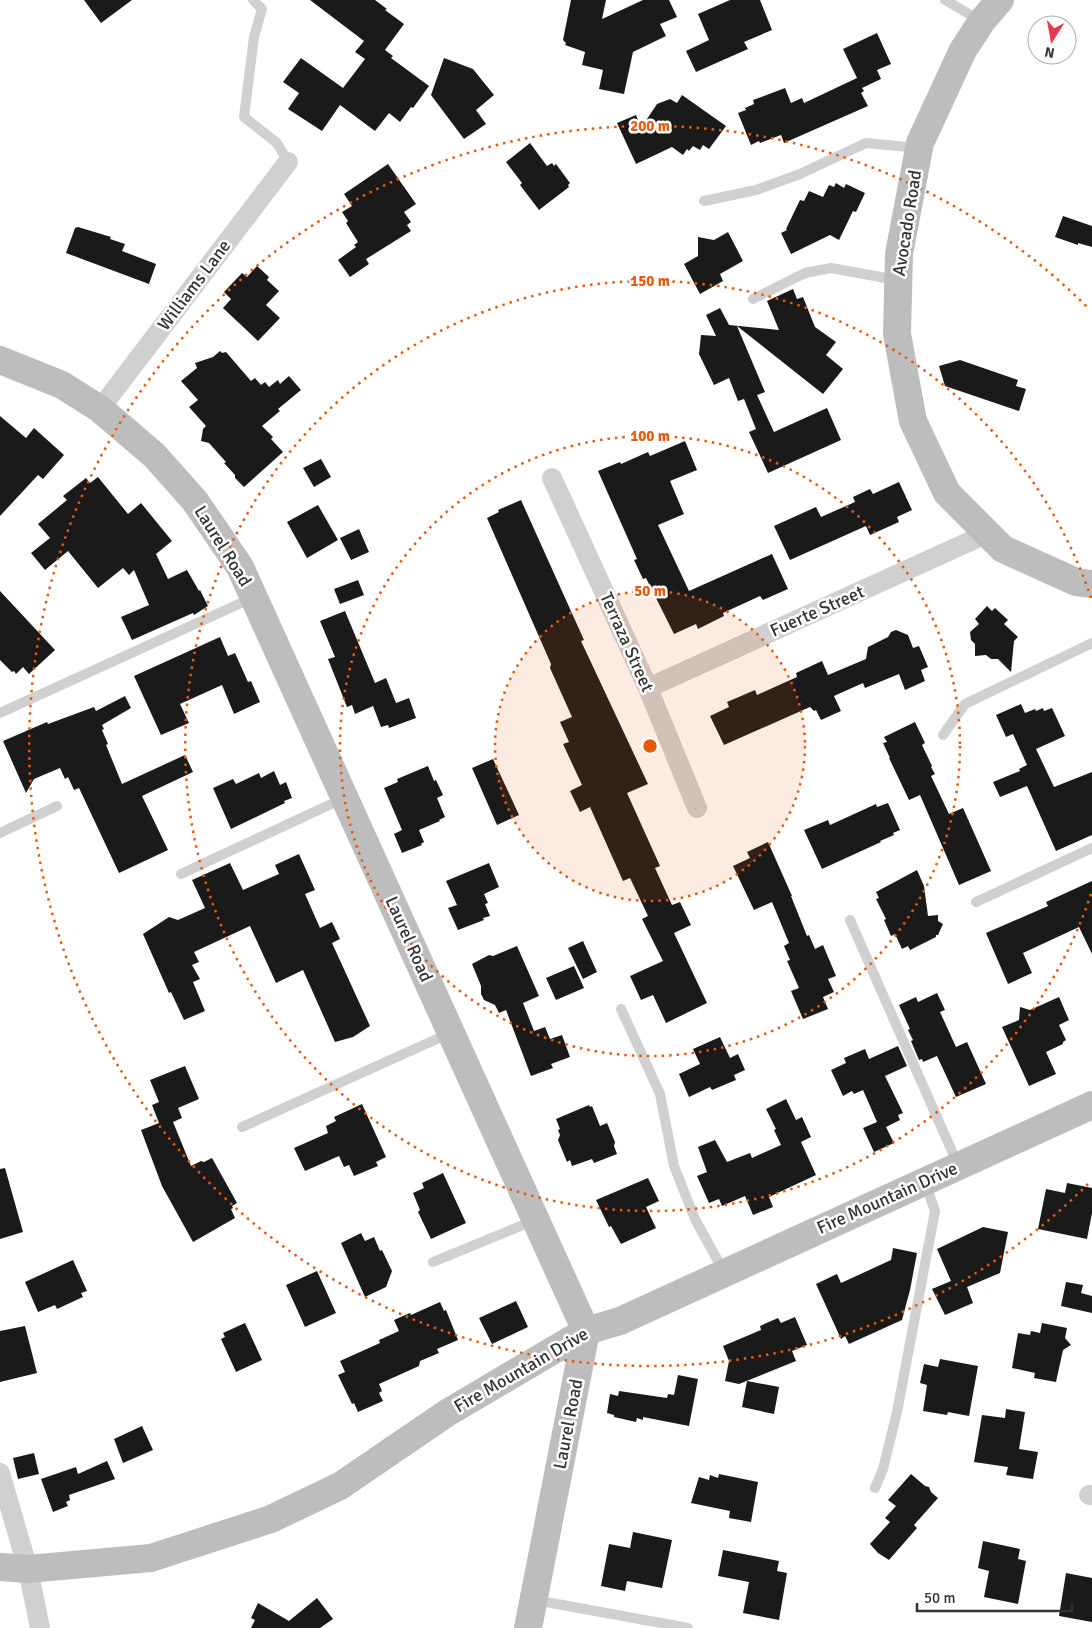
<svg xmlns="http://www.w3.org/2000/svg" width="1092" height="1628" viewBox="0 0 1092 1628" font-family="Signika,sans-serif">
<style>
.building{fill:#1a1a1a}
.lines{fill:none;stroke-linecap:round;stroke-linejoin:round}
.lane{stroke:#d0d0d0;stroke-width:10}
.street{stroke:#d0d0d0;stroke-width:20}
.secondary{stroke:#bdbdbd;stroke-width:28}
.ring{fill:none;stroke:#e8590c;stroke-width:2.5;stroke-dasharray:2.5 5}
.labels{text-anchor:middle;stroke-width:5;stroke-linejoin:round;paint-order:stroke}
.street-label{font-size:18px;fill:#333;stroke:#fff}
.centre{fill:#e8590c;stroke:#fff;stroke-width:2.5}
.ring-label{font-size:15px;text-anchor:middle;font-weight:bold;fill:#e8590c;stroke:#fff;stroke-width:5;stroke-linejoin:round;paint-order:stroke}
</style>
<rect width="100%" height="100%" fill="#fff"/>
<path class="building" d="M84,0H132L101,23Z
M310,0H375L387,9L385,10L404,24L385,50L393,56L391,58L429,86L413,108L411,107L400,122L389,113L375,131L340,105L322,131L288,109L299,93L283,82L301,58L343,88L365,59L355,52L364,41Z
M571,0H606L602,19L643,0H669L677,17L660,24L666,36L633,52L624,94L599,89L603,70L582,65L585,52L565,45L566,43L563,40Z
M730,0H760L772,30L744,42L748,49L696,72L686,51L709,40L698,14Z
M877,33L891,64L877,70L881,79L862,88L864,91L861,93L868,106L784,143L781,135L760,143L759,141L751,145L738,113L746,110L745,108L754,104L753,100L785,88L791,103L802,98L804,103L857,78L843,49Z
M444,58L473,69L494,95L476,110L486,124L464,139L431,95Z
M682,95L726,126L709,149L703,145L700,150L693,146L689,151L687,149L683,155L672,147L636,164L617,123L636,115L641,128L657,104L670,99L677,103Z
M530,143L547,166L552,163L554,166L556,164L570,183L568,185L569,187L539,210L520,185L522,183L506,162Z
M388,164L416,204L404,212L411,222L407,225L411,231L366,259L369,264L350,277L338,260L356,247L354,245L358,242L346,223L348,221L342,212L352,206L344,194Z
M836,183L844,188L846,184L865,193L856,212L853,211L839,240L830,235L791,254L781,233L787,230L786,229L800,200L804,201L809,191L823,197L829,185L834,187Z
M1063,216L1092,226V247L1078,243V245L1055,237Z
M78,227L111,237L110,239L125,244L122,251L156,264L149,284L66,253L75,228Z
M728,232L743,261L720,274L723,281L700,294L684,264L698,256V237L714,240Z
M257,266L269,277L267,280L279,291L266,305L280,318L258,341L223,308L231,299L224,292L242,273L247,277Z
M793,289L797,299L803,297L815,327L836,342L826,355L843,369L823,394L737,326L765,392L757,395L774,432L827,408L841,440L768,473L749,432L756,429L744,399L738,401L729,378L714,385L699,354L701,335L716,336L706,315L720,308L729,325L779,330L767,301Z
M220,351L222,353L226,352L251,381L255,378L261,385L265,382L269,387L278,380L280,384L289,376L301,390L278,409L280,411L262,426L273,437L271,439L283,452L244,487L235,478V475L224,463L226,462L209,443L201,441L203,429L206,426L189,407L198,400L181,381L197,368L195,363L213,357Z
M960,360L1018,380L1016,386L1026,389L1019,411L945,386L939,366Z
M0,416L26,438L34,428L64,455L43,479L38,475L0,516Z
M685,441L697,470L670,481L684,514L658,525L689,591L772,554L788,589L763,600L760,596L723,613L724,616L698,629L696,624L674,634L646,578L643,579L634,560L637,559L598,471L620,462L621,464L648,452L650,456Z
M321,459L331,477L314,487L303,468Z
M98,477L128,514L141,503L172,541L156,554L168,579L187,570L199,591L200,590L208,606L194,615L193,613L132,640L121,617L149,605L134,570L129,575L123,568L98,588L68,551L45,570L31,553L50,538L38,524L67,500L63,496L86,478L90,483Z
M899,482L912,510L897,517L899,522L870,535L866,526L790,560L774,526L816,507L821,517L855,502L853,497L870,489L873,494Z
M521,500L584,640L581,641L648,784L627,793L660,866L655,868L672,905L680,902L691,925L674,933L707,1003L666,1023L653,995L641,1000L630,976L663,961L642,919L648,916L630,878L623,881L590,807L580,812L570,791L582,785L563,744L569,742L560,722L572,717L550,668L551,664L487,518L499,512L498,510Z
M318,505L338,540L307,558L287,522Z
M359,529L369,552L351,560L340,538Z
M358,580L364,595L340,604L334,589Z
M0,591L55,650L29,674L23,667L16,674L14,671L12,672L0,660Z
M987,606L992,611L995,608L1008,620L1004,624L1018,637L1014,641L1011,672L998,659H991L986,655L975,656V644L971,640L970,632L979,624L975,619Z
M345,611L375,683L386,678L396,703L409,698L416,718L389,728L388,725L381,727L373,706L355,714L352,705L347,707L328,659L335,657L320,621Z
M896,630L908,635L913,648L919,646L928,667L921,670L925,681L905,690L899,674L865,688L863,683L834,696L841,711L821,720L816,710L814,711L810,707L724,745L710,716L729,707L727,702L755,690L757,695L797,677L796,673L822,661L828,675L866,659L868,647L888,637L891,632Z
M220,637L228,656L235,653L248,682L251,681L260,702L234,714L222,685L180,704L189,723L161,735L134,676Z
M125,696L131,708L102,725L104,729L102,730L108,744L106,745L122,784L185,755L193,772L142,796L168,850L119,873L79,788L74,790L68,777L65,779L60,768L34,779L26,793L3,741L47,722L48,724L94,707L96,711Z
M1021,704L1025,713L1035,709L1036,711L1043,708L1044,711L1052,708L1065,736L1036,749L1054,787L1092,772V835L1056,851L1027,786L1000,797L993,782L1020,771L1019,769L1027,765L1013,734L1006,737L996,715Z
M915,722L925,743L922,745L932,766L931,767L935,774L931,776L949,814L963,808L991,871L959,885L920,795L909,800L889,758H890L883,743L887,742L884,737Z
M493,759L519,815L497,825L472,768Z
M428,766L434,781L436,780L443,795L437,798L445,817L439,820L440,821L419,830L424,842L421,844L422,845L402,853L394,834L402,830L384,788L398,782L397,779Z
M274,771L280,785L286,782L292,798L284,801L285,803L231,829L213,788L233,779L236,784L259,773L261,778Z
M888,803L900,830L893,833L894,835L880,841L881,842L822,869L804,830L828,820L830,825L876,804L877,807Z
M768,842L792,896H791L807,936L809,935L815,949L823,945L836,976L828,979L834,992L823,997L828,1009L803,1019L791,991L799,988L787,961L790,960L784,946L789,943L772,902L754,910L733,866L750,858L747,852Z
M299,854L315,890L305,894L320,928L332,922L340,939L332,943L370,1026L353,1037L335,1042L303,970L276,983L250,926L194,952L199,962L192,965L200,979L193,982L205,1011L184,1020L171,992L169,993L143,934L169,917L178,920L205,908L192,880L230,863L243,890L279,874L275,865Z
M489,863L499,887L484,894L488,903L485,904L490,916L483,918L484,920L458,930L448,908L457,905L446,881Z
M917,870L924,886L928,916L938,915V921L943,924L938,935H936V937L910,950L908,946L902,949L895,934L891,936L884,920L886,919L876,899L879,898L876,892Z
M1092,881V954L1079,927L1023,953L1032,973L1008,984L986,933L1048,906L1046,902Z
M583,941L597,972L583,979L568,948Z
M517,946L539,996L523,1003L534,1031L545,1027L550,1039L562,1035L570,1057L551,1064L553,1068L531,1076L506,1010L499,1013L495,1005L484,1000L481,994V986L472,964L489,955L493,956Z
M574,966L584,988L556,1000L546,978Z
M937,993L945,1010L940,1012L956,1047L967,1042L986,1084L956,1097L937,1056L923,1062L922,1059L919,1060L911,1041L913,1040L908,1030L910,1029L899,1005L916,997L918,1002Z
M1059,997L1069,1020L1059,1025L1066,1040L1063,1042V1044L1046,1052L1056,1074L1029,1086L1002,1027L1019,1020L1020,1007L1030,1010Z
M720,1037L730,1058L738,1054L745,1070L734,1075L736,1080L712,1090L710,1087L689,1097L679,1074L700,1064L693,1049Z
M898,1046L907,1066L885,1076L903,1113L898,1115L900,1120L886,1127L894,1143L874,1152L863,1128L877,1122L863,1090L854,1094L852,1091L843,1096L831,1070L846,1063L844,1058L865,1049L869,1059Z
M185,1066L199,1099L178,1108L182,1118L173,1122L191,1166L201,1161L204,1162L212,1158L237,1203L232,1206L233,1208L231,1209L235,1218L193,1242L162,1186L141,1130L159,1123L152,1105L159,1102L150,1080Z
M786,1099L796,1120L802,1117L811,1137L801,1142L816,1175L769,1197L773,1207L753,1215L745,1196L722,1206L719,1199L709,1203L697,1176L707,1172L698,1147L715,1140L727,1162L750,1153L752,1158L781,1145L774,1130L776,1129L766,1109Z
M362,1104L386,1157L376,1162L378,1166L354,1176L349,1165L344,1167L339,1156L305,1171L294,1148L328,1133L326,1126L336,1121L334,1117Z
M589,1105L590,1107L592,1106L600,1126L607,1123L615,1142L614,1146L617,1154L594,1163L592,1159L572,1166L570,1160L567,1162L558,1140L560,1135L558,1130L560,1129L556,1119Z
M5,1168L23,1232L0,1239V1169Z
M443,1173L466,1223L431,1239L418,1212L420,1210L413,1193L424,1188L422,1183Z
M648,1178L659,1201L646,1207L656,1228L621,1244L611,1226L609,1227L596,1200Z
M1067,1183L1092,1188V1213L1087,1239L1038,1229L1046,1189L1065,1193Z
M983,1227L1008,1232L1000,1273L967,1287L973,1303L945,1315L932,1289L951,1281L937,1249Z
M361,1233L365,1241L374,1237L380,1251L382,1250L392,1271L386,1287L365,1297L341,1243Z
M893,1248L917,1253L910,1290L902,1320L849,1344L845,1336L841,1339L816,1284L837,1274L841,1283L891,1260Z
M73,1260L87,1291L81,1293L83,1297L57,1309L55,1305L38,1312L25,1282Z
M317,1271L336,1313L305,1327L286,1285Z
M1066,1282L1083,1285L1081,1293L1092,1296V1313L1061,1306Z
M516,1301L528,1327L492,1344L479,1318Z
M440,1302L444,1311L446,1310L458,1340L437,1349L439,1353L420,1361L419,1366L379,1384L382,1391L379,1393L383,1401L358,1412L354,1403L352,1404L338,1375L345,1372L340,1361L380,1343L379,1340L399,1331L394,1320L410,1313L411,1315Z
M795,1317L807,1345L792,1351L796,1361L739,1384L725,1381L729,1361L723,1346L761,1330L760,1326L778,1318L781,1323Z
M245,1323L262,1360L236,1372L221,1339L225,1337L223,1333Z
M1042,1323L1067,1328L1065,1338L1071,1345L1063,1350L1056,1382L1034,1378L1035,1373L1012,1368L1018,1333L1030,1335L1031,1331L1040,1333Z
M25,1326L37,1373L0,1382V1331Z
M940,1359L978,1366L969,1416L948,1412L947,1415L923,1411L927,1385L920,1383L924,1364L938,1367Z
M678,1375L698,1379L689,1426L643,1417V1420L637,1418L636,1422L614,1417V1415L607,1413L610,1394L618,1396L619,1391L667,1398L668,1394L674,1395Z
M747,1381L779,1387L774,1414L742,1407Z
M1006,1409L1025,1412L1019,1449L1038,1452L1033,1479L1006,1475L1008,1467L974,1462L982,1415L1005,1418Z
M142,1426L153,1450L123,1463L114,1439Z
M34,1453L39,1474L18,1479L13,1458Z
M107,1461L115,1479L69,1495L70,1500L66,1502L68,1506L53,1512L41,1479L76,1467L78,1474Z
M719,1474L758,1482L751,1522L729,1518L730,1511L691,1503L699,1477L709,1480L710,1475L718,1478Z
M911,1474L925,1486L929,1487L931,1492L938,1498L914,1525L917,1528L889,1560L878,1553L870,1544L890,1522L885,1518L896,1506L888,1500Z
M633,1532L672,1540L662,1588L627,1581L625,1591L601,1586L609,1544L630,1548Z
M983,1541L1020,1549L1018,1559L1026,1561L1018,1604L984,1597L989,1571L978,1568Z
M723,1550L779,1561L777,1571L787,1573L779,1620L743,1613L749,1582L718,1576Z
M1066,1573L1092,1578V1622L1059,1616Z
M317,1598L333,1619L320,1628H251L255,1620L251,1618L258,1603L289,1621Z"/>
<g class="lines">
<path class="lane" d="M253,0L262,9L254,37L244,117L277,143L288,162
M945,0L981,21
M704,201L756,190L800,174L866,143L918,148
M753,299L805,273L831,268L897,280
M0,713L252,598
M943,735L965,704L1092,643
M0,833L57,806
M181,874L344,798
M976,902L1092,848
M850,920L958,1165
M621,1009L660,1094L674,1166L695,1219L724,1272
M242,1127L450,1033
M433,1262L535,1220
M875,1488L883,1469L897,1412L935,1211L925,1183
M535,1600L688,1628"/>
<path class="street" d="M100,409L288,162
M552,478L648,688L697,808
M648,688L986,534
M0,1473L28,1569L40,1628
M1089,1495H1092"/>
<path class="secondary" d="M1000,0L982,21L963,50L920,143L899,254L897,334L913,421L947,493L1003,549L1076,582L1092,584
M0,360L62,385L100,409L154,455L195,501L240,567L586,1331L528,1628
M0,1567L28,1569L151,1558L271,1519L340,1486L447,1413L586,1331L620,1321L1092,1105"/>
</g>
<circle cx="650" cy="746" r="155" fill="#e8590c" fill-opacity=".12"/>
<g class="ring">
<circle cx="650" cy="746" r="155"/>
<circle cx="650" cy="746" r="310"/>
<path d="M1091 894A465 465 0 1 1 1091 598"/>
<path d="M1088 1184A620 620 0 1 1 1088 308"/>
</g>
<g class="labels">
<g class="street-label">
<text transform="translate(907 223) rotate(-81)" y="6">Avocado Road</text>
<text transform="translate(194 285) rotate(-53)" y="6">Williams Lane</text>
<text transform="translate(223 546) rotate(58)" y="6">Laurel Road</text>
<text transform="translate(817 611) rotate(-24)" y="6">Fuerte Street</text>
<text transform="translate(627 642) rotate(66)" y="6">Terraza Street</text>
<text transform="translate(409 939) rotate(66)" y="6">Laurel Road</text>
<text transform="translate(887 1198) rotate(-24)" y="6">Fire Mountain Drive</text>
<text transform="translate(521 1370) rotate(-30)" y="6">Fire Mountain Drive</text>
<text transform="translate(568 1424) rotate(-79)" y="6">Laurel Road</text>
</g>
</g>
<circle cx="650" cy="746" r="8" class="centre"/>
<g class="ring-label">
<text x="650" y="131">200 m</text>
<text x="650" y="286">150 m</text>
<text x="650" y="441">100 m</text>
<text x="650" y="596">50 m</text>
</g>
<g transform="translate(1052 40) rotate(191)"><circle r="24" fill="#ffffff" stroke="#adadad"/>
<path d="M0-4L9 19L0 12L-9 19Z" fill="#e63946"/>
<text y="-8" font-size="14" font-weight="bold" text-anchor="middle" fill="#333333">N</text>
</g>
<path d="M917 1603v8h155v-8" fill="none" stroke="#333333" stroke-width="2.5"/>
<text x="924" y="1603" font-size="15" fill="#333333" stroke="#ffffff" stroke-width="4" paint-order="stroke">50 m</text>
</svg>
